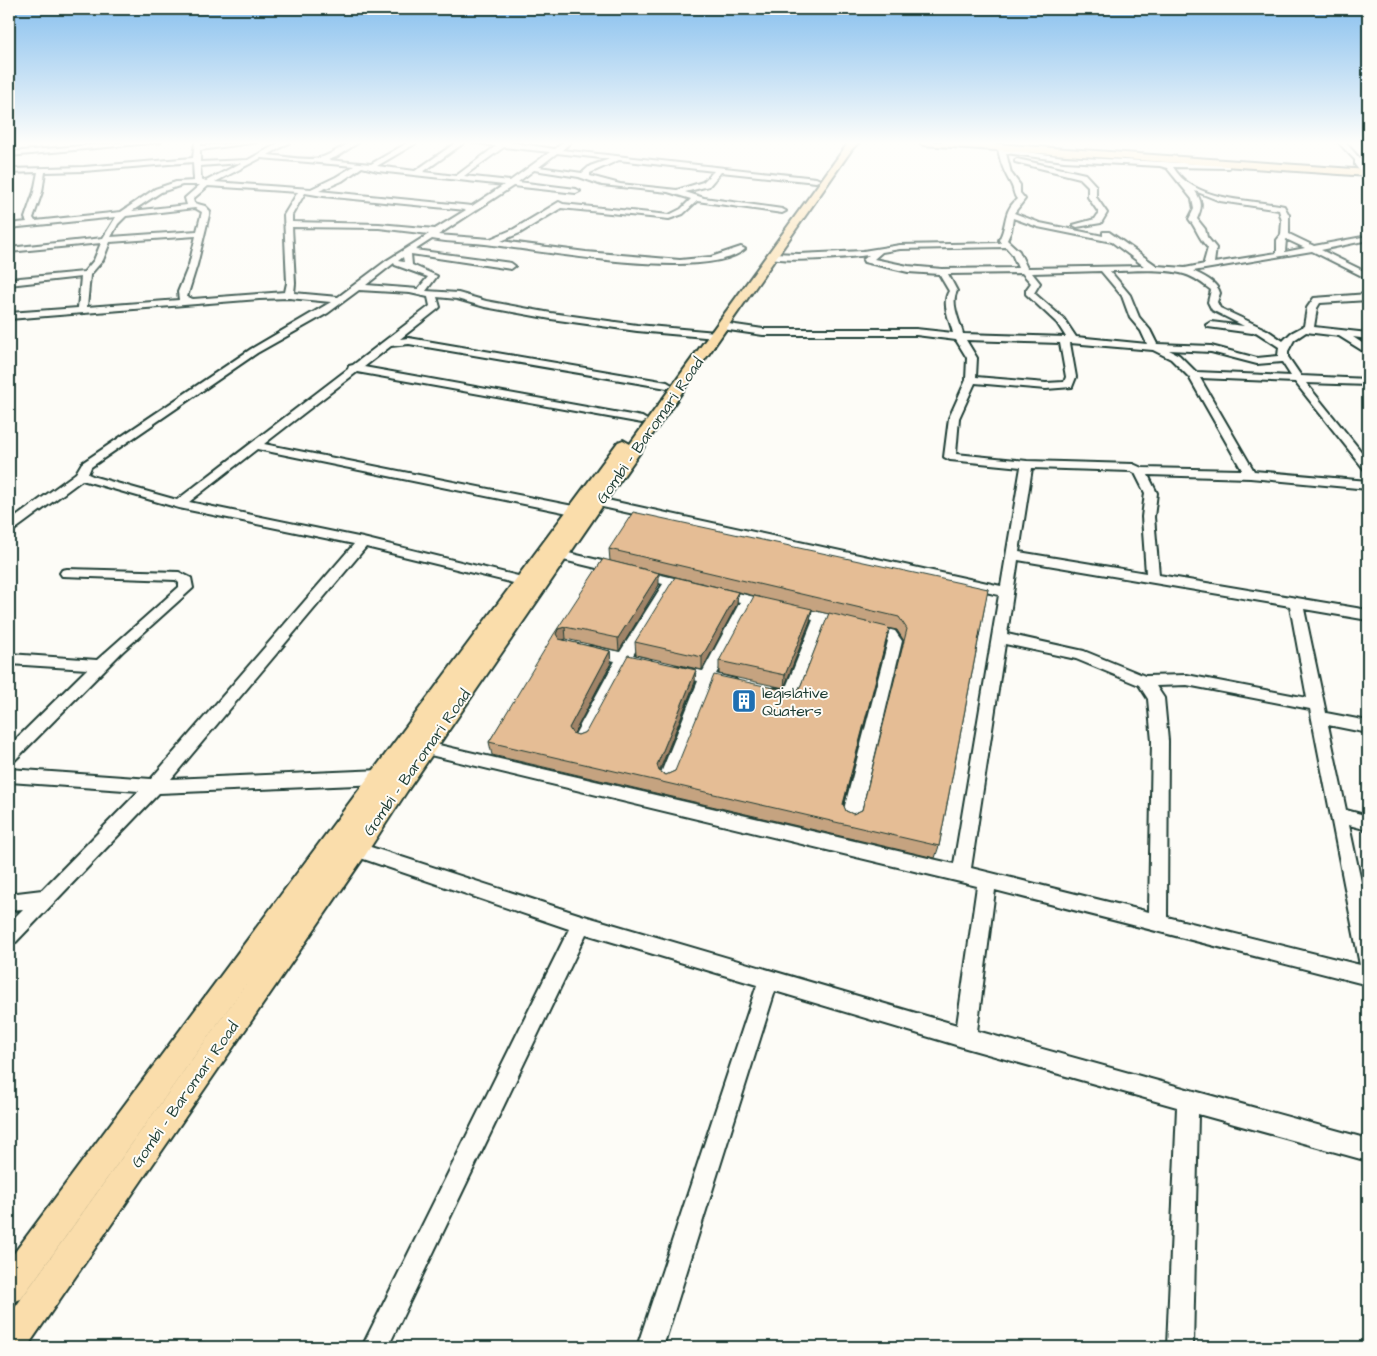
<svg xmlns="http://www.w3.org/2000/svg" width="1377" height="1356" viewBox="0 0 1377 1356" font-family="'Architects Daughter',sans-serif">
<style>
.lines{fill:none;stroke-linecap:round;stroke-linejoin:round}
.minor-casing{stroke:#1f3d34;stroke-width:4}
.major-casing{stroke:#1f3d34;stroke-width:4}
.minor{fill:#fdfcf7;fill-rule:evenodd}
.major{fill:#faddab;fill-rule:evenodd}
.wall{fill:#c5a380;stroke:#1f3d34;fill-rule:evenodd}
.shaded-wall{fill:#a08468;stroke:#1f3d34}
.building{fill:#e5bd95;stroke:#1f3d34}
.labels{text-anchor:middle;stroke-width:4;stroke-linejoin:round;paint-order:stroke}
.street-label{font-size:16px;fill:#1f3d34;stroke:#fdfcf7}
.poi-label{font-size:16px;fill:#1f3d34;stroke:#fdfcf7;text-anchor:start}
</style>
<rect width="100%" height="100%" fill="#fdfcf7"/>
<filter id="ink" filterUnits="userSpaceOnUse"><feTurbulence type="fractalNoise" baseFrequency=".02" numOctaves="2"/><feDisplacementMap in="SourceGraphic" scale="10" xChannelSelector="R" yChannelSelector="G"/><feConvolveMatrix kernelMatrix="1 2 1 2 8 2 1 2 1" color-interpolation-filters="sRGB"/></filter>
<g filter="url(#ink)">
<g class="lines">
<defs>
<path id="minor" d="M9,142H16L9,145Z
M129,142H161L9,156V152Z
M195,142H201V146L258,142L200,150V162L248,160L281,142H290L268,155C282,156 306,161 319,158C333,155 345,142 359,142L336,157L328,160L371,164L409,142H418L377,166L415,171L457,142H465L423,172L456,176L496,146L473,142H508L555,149L563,142H571L562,150L816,178L820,180L816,182L721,172L709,186L685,192L704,198L782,209L786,211L782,213L697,201L683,214L669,219L561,208L520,233L501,241L586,252L680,260L711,257L741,247L745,249C708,282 544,251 493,245C473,242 452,243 432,239L415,250L511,263L515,266L511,269L411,254L412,265L437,276L426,291L458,293L486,301L551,313L637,325L716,332L721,335L716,338L637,331L551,319L485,307L457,299L437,297L440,307L438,309L400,339L409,338L667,382L672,385L667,388L409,344L391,346L364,367L642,417L647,420L642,423L357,372L264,444L573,506L577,507L579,510L577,513L573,514L257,449L189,502L363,538L522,577L527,578L529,581L527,584L522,585L366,547L171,779L381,770L387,772L389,777L387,782L381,784L159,793L16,942L9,945V923L23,909L9,910V894L42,890L139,791L9,782V769L151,779L354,544L179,508L82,480L13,531L9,532V522L76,473L82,463L251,349L331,302L289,298L259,299L9,319V313L78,308L81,277L9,285V279L84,272L94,260L101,243L9,252V248L103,238L116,217L9,228V224L27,222L25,218L34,192L38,172L9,173V169L84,167L193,158ZM504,147L550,152L510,181L464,176ZM557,153L610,159L590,166L582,173L539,167ZM261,158L354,166L336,177L311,189L215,182ZM619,160L714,171L703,182L677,190L620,184L590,176V173ZM193,162L194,181L176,182L155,189L121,212L35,221L33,218L42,192L45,172L84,171ZM241,163L206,181L201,179L200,166ZM362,167L378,171L504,185L472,206L319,191L342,181ZM534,170L579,177L602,185L668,192L691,199L681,209L669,215L563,204L559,202L514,229L490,239L438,235L513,186L576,193L580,191L576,189L518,182ZM182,185H200L185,198L187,205L132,211L161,192ZM208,186L298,192L284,215L287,283L285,292L193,299L187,297L197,265L210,211L205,206L194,203L193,199ZM305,193L323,196L466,210L435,229L379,224L292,222V215ZM195,208L202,212L197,231L111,237L118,224L126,216ZM292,227L379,228L429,234L386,261L338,297L294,293L295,283ZM196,236L189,265L178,292L179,300L87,307L90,275L103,260L110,242ZM403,257L404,262L398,261ZM394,263L395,265L428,277L418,289L366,285ZM359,290L410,293L428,297L430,306L353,365L349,366L348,369L177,500L95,477L88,474L91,467L257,353L328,313Z
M1338,142H1345L1361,160L1363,170H1359L1355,165V160Z
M1001,146L1005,149L1064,157L1223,165L1226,162L1229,164V168L1173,167C1194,202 1248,199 1284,206L1289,215V234L1314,246L1368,236V240L1321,250L1368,273V279L1312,251L1193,271C1203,276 1217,282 1220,293L1217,302L1220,308L1267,330L1283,341L1291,333L1304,326L1307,308L1314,298L1368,294V300L1320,303L1317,308L1314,327L1368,333V339L1353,337L1368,347V354L1339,336L1306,332L1294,340L1288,351V357L1301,376L1368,379V385L1306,383L1368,460V470L1364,469L1295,382L1200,378L1254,471L1368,481V489L1250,478L1148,475L1157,493L1154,517L1159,575L1368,610V620L1304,609L1326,713L1368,721V733L1328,725L1346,810L1368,816V830L1349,825L1368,915V985L995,890L977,1031L1368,1139V1161L1198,1114L1193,1347H1167L1177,1107L966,1048L775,991L663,1347H637L757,985L586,934L388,1347H362L569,929L343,852L340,847L343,842L349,840L581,915L957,1025L977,886L426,754L420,752L418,748L420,744L426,742L954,864L999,595L598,506L592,502L598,498L1001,586L1021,467L950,460L944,457L949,418L966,380L967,358L956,340L916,335H763L722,329L717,326L722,323L763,329H916L953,333C950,321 941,303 949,291L939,274L908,272L864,262L863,260L869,255C853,257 778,264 768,256L772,253L799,254L863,251L900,245L1001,243L999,240C1008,224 1002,213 1017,199C1013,194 1014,189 1011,184C1004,172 1000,162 998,148ZM1006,153L1064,161L1160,166L1167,168L1192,199L1194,209L1189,219C1197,229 1199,239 1208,248L1204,262L1205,264L1185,268L1157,266L1109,232H1103V236L1040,223L1014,213L1025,199L1020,193V185L1011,173ZM1195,191L1220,201L1279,210L1282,221L1281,235L1277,240V253L1214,263L1216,248L1207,237L1205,229L1197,219C1202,207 1203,203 1195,191ZM1013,218L1038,227L1112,242L1144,266L1027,268L1019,251L1007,240L1011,231ZM1286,239L1305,248L1285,252ZM1006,247L1012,254L1018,268L942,269L908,266L874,259L882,252L900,249ZM1101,271L1122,296L1130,318L1141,331L1147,344L1076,337L1064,319L1034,293L1040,283L1032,273ZM1110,271C1131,271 1165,268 1184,274C1195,277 1203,284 1211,290L1208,302L1212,310L1244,326L1211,322L1206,325L1208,327L1252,333L1256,332L1279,347L1278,356L1257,358L1211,346L1157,344L1150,330L1139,317L1130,295ZM1022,273L1031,283L1026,290V294L1057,323L1066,337L963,334C960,322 950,303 957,291L948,274ZM966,340L1060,343L1066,377L1064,382L1046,383L976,377L977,358ZM1070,343L1153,350L1171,359L1189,377L1242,470L1142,468L1133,464L1027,461L956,454L959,418L975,383L1046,389L1072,387L1076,377ZM1169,350L1211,352L1257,364L1282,362L1291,376L1196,372L1179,355ZM1032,468L1131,471L1135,473L1145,493L1142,517L1146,573L1019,552ZM1018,560L1290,606L1307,698L1187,675L1145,676L1084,651L1007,634ZM1005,644L1076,659L1139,685L1148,699L1152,741L1149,912L971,868ZM1187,685L1310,709L1360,965L1167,917L1168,741L1164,698L1156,686Z
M1017,159L1085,174L1096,186V197L1107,213L1101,223L1077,227L1073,225L1095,219L1099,213L1088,197V186L1080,178L1015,162V160Z
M560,551L695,583L697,586L695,589L690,590L674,587L633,655L650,659L652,663L650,667L645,668L628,664L586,744L580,746L574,744L572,740L615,661L587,655L585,651L587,647L592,646L620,652L663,584L555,558L553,555Z
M67,569L179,572L191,578L193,588L122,652L15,760L9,762V746L87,669L9,664V654L97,660L179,587V583L176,580L62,576L60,573L62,570Z
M717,588L775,602L777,605L775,608L770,610L752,605L716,674L735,679L738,683L735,687L730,688L712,684L675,778L673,783L667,785L661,783L659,778L698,681L672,675L670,671L672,667L677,666L703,671L740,602L712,595L710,592L712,589Z
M792,606L845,618L850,620L852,623L850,626L845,628L826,623L798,697L795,701L790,703L770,698L767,694L770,690L775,688L785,690L813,620L787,614L785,611L787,608Z
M868,624L895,631L902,641L860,817L857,822L851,824L845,822L842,817L888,641L885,638L863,632L861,629L863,626Z"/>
<path id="major" d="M849,142H859L852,149L601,508L407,791L364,857L27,1347H9V1316L365,817L21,1299L9,1303V1260L618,442L623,440L630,444Z
M919,142H967L1368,170V176L923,145Z"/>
</defs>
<use href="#minor" class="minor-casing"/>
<use href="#major" class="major-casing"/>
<use href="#minor" class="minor"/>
<use href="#major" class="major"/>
</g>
<path class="wall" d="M609,549L988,589L939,846L935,858L492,755L489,742L603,559L659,585L619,651L566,639L563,640L610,651L611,663L574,734L578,735L586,732L695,682L660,772L666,775L675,771L792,692L798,690L801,685L829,614L812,610L810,621L784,688L719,674V661L759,597L610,561ZM887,628L897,630L904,641L862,810L853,814L846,811L843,805L886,642L889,629Z
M738,592L737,604L702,670L636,655L635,642Z"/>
<path class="shaded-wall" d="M659,573V585L619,651L618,638Z
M738,592L737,604L702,670V657Z
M812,609L810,621L784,688L785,675Z
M565,627L566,639L559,641L556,634L558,629Z
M889,629L886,642L840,817L843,804Z
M610,651L611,663L570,741L569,728Z
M696,670L695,682L657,777V765Z"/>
<path class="building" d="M633,512L988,589L939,846L489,742L554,634L603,559L659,573L618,638L565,627L558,629L556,634L559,639L610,651L569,728L572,733L578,735L586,732L628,655L696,670L657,765L659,771L666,775L675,771L714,675L792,692L798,690L801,685L829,613L887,627L889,629L843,804L846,811L853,814L862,810L907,629L899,617L609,549Z
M675,577L738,592L702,657L635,642Z
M754,596L812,609L785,675L719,661Z"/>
</g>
<linearGradient id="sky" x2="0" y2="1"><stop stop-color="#88c0ee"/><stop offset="0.43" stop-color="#fefefb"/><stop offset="1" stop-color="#fefefb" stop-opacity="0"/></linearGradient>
<rect width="1377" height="332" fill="url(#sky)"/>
<defs>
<symbol id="building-square" viewBox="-11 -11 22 22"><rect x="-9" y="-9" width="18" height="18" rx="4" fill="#1f6fb2" stroke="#fdfcf7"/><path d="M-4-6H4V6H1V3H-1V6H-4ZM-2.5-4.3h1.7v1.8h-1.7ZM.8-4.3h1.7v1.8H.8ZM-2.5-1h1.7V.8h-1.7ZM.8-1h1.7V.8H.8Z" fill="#fff"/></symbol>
</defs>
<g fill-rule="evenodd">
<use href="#building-square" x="730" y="687" width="28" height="28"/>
</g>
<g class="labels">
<g class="street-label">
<text transform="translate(649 430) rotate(-55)" y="6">Gombi - Baromari Road</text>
<text transform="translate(416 762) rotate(-55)" y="6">Gombi - Baromari Road</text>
<text transform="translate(184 1094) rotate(-55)" y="6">Gombi - Baromari Road</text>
</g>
<g class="poi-label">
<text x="762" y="698">legislative<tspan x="762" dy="18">Quaters</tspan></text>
</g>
</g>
<rect width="1377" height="1356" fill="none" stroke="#fdfcf7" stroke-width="30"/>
<rect x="15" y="15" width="1347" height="1326" fill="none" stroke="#1f3d34" stroke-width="2" filter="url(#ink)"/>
</svg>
